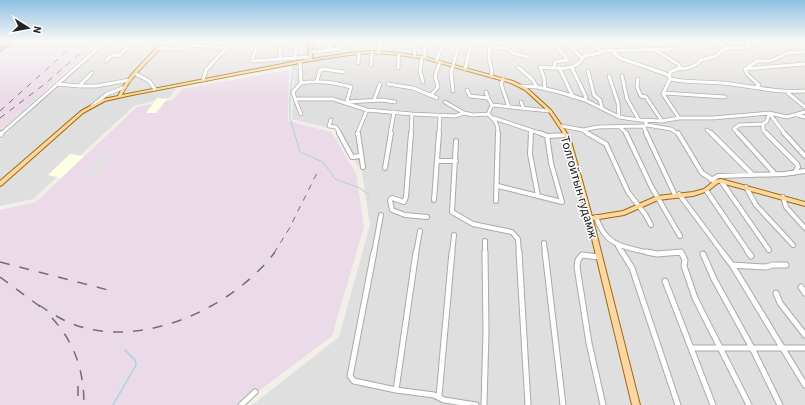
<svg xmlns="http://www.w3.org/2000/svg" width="805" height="405" viewBox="0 0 805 405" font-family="'Source Sans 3',sans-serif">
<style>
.residential{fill:#e0dfdf}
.industrial{fill:#ebdbe8}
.education{fill:#ffffe5}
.parking{fill:#e2e2e2}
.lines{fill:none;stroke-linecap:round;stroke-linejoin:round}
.stream-far1{stroke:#aad3df;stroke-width:1}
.stream{stroke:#aad3df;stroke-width:1.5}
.minor-far2-casing{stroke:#a9a9a9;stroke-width:4.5}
.minor-far1-casing{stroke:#a9a9a9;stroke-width:6}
.minor-casing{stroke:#a9a9a9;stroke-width:7}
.major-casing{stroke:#a06b00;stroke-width:2}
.highway-casing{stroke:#dc2a67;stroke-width:2}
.minor-far2{stroke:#fff;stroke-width:3}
.minor-far1{stroke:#fff;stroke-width:4}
.minor{stroke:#fff;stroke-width:5}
.major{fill:#fcd6a4;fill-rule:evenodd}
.highway{fill:#e892a2;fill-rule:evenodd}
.rail-far1{stroke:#707070;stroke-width:1;stroke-dasharray:6 6;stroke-linecap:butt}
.rail{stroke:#707070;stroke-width:1.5;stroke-dasharray:10 10;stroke-linecap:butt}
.labels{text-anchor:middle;stroke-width:3;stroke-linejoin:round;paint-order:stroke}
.street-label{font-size:13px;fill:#222;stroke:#fff}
</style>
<rect width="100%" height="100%" fill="#f2efe9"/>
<path class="residential" d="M101,42H805V405H252L339,337L370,225L362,172L336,130L292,119L295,70L292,66L180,83L170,97L134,106L33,199L0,206V140Z"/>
<path class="industrial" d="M0,42H98L0,132Z
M289,70L288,121L331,132L356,173L364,227L332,336L240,405H0V210L36,202L137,107L173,100L182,89Z"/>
<path class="education" d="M157,98L167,99L156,113H146Z
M70,154L84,156L61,178L48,175Z"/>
<path class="parking" d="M106,153L114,154L93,177L85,176Z"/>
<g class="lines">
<path class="stream-far1" d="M294,65L290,94V118L300,152L323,162L335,179L360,188L369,195"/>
<path class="stream" d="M113,405L136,365L135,360L125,350"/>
<defs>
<path id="minor-far2" d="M132,42L143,44
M190,42L189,44L191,45L227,48
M258,42L252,60L253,61L310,57
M328,42L330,50
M413,42L415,56
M424,42L425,58
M490,42L489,59L492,71L491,76
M552,42L568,60L555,62L554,67
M565,42L582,58
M589,42L601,51L671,49
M710,42L729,47
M490,47L506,48L513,53L528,57
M159,48L179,49L189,45
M280,48V60
M655,50L678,64L681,69
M310,52L340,49L344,42
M613,52L620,58L666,74L670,77
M378,53L381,42
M295,56L297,42
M422,57L420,71L423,82
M106,61L110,56L120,55L132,42
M436,61L444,42
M300,63L301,83
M358,63L359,53
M371,65L372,52
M518,67L532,79L537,87
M559,67L573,97
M398,68L399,54
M572,68L586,97L585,100
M747,68L757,61H770L788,53L805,52
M465,69L472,42
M588,71L594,95L600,100L602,108
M92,73L79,86H96L130,80
M136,74L149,81L155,89
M609,76L618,103L619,117
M622,76L627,99L639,120
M503,79L501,84L509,107
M638,79L637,87L641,96L646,97L662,121
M670,79C687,83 705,81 722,83C750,86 777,93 805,91
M203,80L206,70L232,42
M317,81L320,70L323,69L344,72
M57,84L79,86
M388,84L413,88L437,98
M521,86L537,87L559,92L585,100L619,117L639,120L662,121L679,118H713L769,113L787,117L805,112
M756,87L759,85L747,74L745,69L805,64
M545,89L544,78L540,67C556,68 576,73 584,56L600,53L601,51
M467,90L470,96L488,98L492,105
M453,91L451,72L460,42
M486,92L488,98
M664,93L725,97
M788,93L805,107
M431,95L438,87L435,76L440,62
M295,99L301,114
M374,100L380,84
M347,101L351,87C334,82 318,80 301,83L293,92L295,99H333L367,110L412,114L455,116L464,113L473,115L488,114L492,105L550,111
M347,102L382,100L395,102
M445,102L464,113
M521,102L524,109
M92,106L107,94L125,87
M769,113L785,134
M488,114C496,121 498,124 498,134
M797,115L805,117
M494,118L542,134
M679,118L663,94L670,79V72L677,69L688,68L697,64L701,60L716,56L721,51L728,48L750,47L745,42
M331,120L329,126L336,127L340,134
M645,121L647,125L671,129L678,134
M561,126L583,130L598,127L643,126
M645,126H643L647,134
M621,128L627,134
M583,130L588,134
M707,130L712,134
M1,134L105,42
M357,134L367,110
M390,134L394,112
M411,134L412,114
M439,134L440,116
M530,134L531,132
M739,134L734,129L739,125L763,124
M767,134L763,130V124L767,121L769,113"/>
<path id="minor-far1" d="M339,133L352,157L361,156
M358,133L363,167
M411,133L406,197L404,202L392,198L390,200L392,210L405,215L427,217
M531,133L530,154L538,196
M540,133L547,136L566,135
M587,133L606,144L628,192L645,214L651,225
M626,133L651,186L680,236
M646,133L675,195
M678,133L702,173L716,182
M711,133L752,174
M738,133L775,174
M766,133L797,164L798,167L794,173
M784,133L805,156
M0,135L2,133
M456,141L452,212L473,224L512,232L518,239L519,253
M438,161H456
M385,168L391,133
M711,180L718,176L784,174L805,171
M721,181L769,250
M498,186L562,202L551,163L547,136
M746,187L756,205L793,245
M706,190L749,253
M679,194L723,253
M783,197L786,207L805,228
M434,200L439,133
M496,201L498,133
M596,217C606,247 624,247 651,253
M485,241V253
M544,243L545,253
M618,246L622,253
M374,253L381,215
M416,253L420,231
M452,253L454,235
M671,253H681"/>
<path id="minor" d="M374,252L350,376L354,381L396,390L434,395L444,400L476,405
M519,252L528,405
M545,252L563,405
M622,252L632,268L678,405
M647,252L657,254L681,252L685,260L684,266L695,298L749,405
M722,252L732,265L805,385
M748,252L751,256
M703,254L714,279L752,348L780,405
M599,257L582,255L578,260L577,267L589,343L603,405
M732,265L766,267L773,265H786
M665,281L713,405
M801,287L805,293
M776,293L780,303L805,335
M691,348H805
M396,390L416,252
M439,396L452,252
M241,405L255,392
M484,405L486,332L485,252"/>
<path id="major" d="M162,42H166C152,59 131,75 122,95L308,59L309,42H313L312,59L349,53L372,51L399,53L425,57L513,81L527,88L551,110L565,130L571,141L592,216L623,211L657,196L693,192L704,189L715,180L721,179L805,202V206L721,183H718L708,191L693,196L658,200L624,215L593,220L640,405H632L587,218L567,141L561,130L549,112L525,90L511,83L425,59L399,55L372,53L349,55L310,61L132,95L105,101L83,113L2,185L0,186V181L81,111L103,99L118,96C127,75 147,59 162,42Z"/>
<path id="highway" d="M8,42H13L0,51V48Z"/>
</defs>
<use href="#minor-far2" class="minor-far2-casing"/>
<use href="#minor-far1" class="minor-far1-casing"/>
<use href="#minor" class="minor-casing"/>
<use href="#major" class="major-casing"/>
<use href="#highway" class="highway-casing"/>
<use href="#minor-far2" class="minor-far2"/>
<use href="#minor-far1" class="minor-far1"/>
<use href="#minor" class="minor"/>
<use href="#major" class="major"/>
<use href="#highway" class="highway"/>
<path class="rail-far1" d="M43,49L50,42
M0,111L77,42
M0,118L46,83L79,54
M274,253L289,229L318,171"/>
<path class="rail" d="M0,262L108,290
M0,277L42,308
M39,305C54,315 68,324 85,328C152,345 235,305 275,252
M52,318C75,343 84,371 84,405
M78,386V405"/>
</g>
<linearGradient id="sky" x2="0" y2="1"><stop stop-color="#8fc0e4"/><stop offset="0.42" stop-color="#f9f8f5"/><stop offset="1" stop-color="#f9f8f5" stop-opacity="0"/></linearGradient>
<rect width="805" height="99" fill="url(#sky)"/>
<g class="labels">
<g class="street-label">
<text transform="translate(580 187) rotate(74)" y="5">Толгойтын гудамж</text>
</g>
</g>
<g transform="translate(28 28) rotate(101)" stroke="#ffffff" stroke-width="3" paint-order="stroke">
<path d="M0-3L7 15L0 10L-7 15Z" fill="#222222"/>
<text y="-6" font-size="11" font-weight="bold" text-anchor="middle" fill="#222222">N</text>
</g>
</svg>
